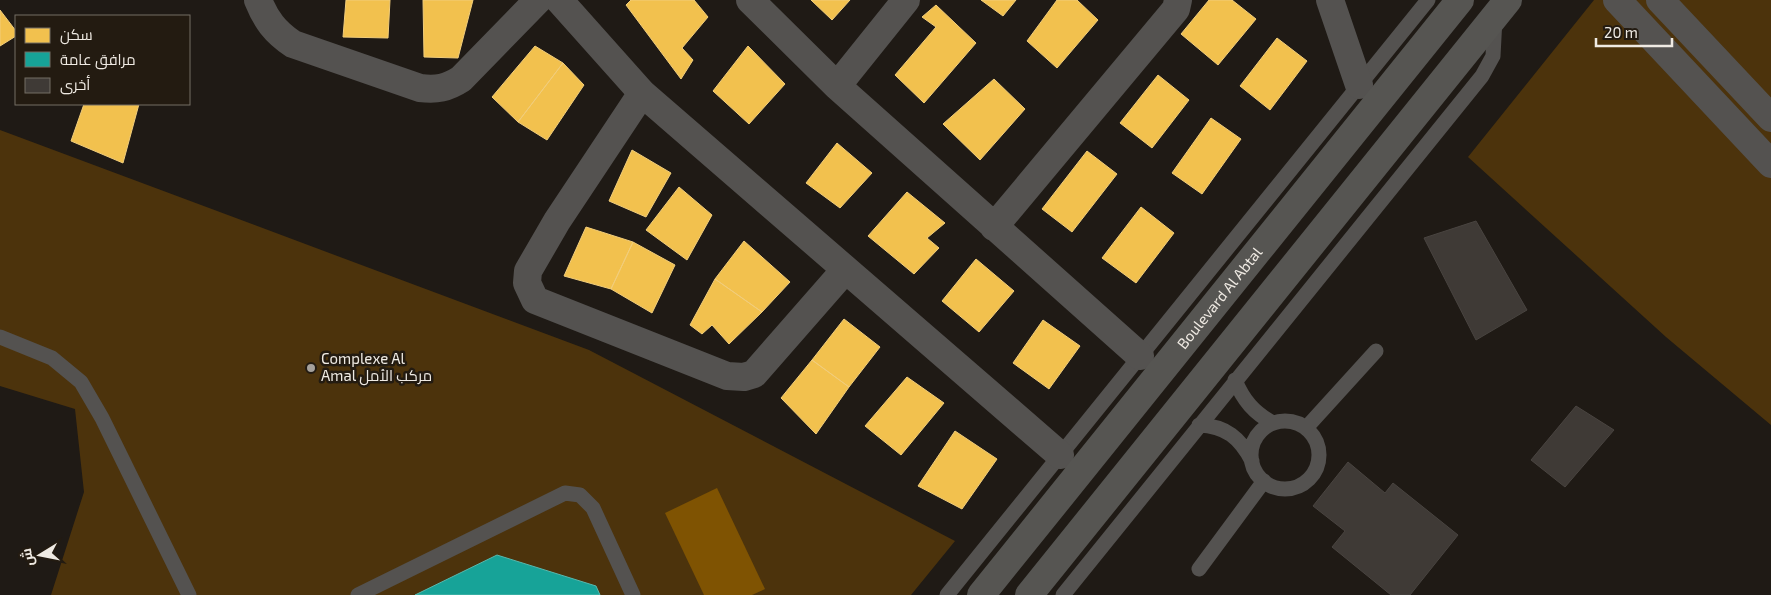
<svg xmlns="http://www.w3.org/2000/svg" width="1771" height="595" viewBox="0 0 1771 595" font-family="'Exo 2',Cairo,sans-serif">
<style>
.green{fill:#4c330c}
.water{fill:#7f5302}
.homes{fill:#f2c14e;stroke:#f1cd7b}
.public{fill:#17a398;stroke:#58b8ae}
.building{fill:#3f3a36;stroke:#494440}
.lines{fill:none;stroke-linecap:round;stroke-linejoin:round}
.service{stroke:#545250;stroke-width:15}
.minor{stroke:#545250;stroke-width:28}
.tertiary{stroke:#545250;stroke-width:28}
.secondary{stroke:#565552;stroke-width:28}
.poi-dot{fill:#a6a19b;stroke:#231b11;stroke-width:2}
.labels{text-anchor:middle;stroke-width:5;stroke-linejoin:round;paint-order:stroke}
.street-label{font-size:15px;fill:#efeae3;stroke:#231b11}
.poi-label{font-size:15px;fill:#efeae3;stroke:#231b11;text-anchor:start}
</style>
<rect width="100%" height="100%" fill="#1f1a15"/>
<path class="green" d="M1594,0H1771V425L1666,337L1468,157Z
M0,130L589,350L955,541L911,595H51L84,492L75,409L0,386Z"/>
<path class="water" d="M717,488L765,589L752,595H704L665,513Z"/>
<path class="homes" d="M346,0H390L388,38L343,37Z
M423,0H473L458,58L424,57Z
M631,0H694L708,17L682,48L693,60L681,79L626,5Z
M811,0H850L832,20Z
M981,0H1016L1003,16Z
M1057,0H1077L1098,20L1057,68L1027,41Z
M1209,0H1232L1256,19L1218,65L1181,34Z
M936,5L976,43L924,103L895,75L936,27L922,17Z
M0,10L16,31V36L0,46Z
M1277,38L1307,61L1270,110L1240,86Z
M535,46L563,63L518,122L492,97Z
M748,46L785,84L749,124L713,91Z
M563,63L584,85L547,140L518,122Z
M1158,75L1189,100L1152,148L1120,123Z
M994,79L1025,109L980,160L943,124Z
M84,104H139L123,163L71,141Z
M1211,118L1241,139L1202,194L1172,173Z
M837,143L872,173L840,208L806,183Z
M632,150L671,173L646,217L609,201Z
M1087,151L1117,174L1072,232L1042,209Z
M679,187L712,215L687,260L646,230Z
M907,192L945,223L927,238L939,248L914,274L868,236Z
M1141,207L1174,233L1136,283L1102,258Z
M586,227L633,242L611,289L564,276Z
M744,241L790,282L762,312L715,279Z
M633,242L675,265L652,313L611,289Z
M976,259L1014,291L979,332L942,301Z
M715,279L762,312L729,344L712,325L702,334L690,325Z
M844,319L880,347L849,387L812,360Z
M1043,320L1080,346L1049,389L1013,363Z
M812,360L849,387L816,434L781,398Z
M907,377L944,403L901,455L865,426Z
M955,431L997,459L962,509L918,486Z"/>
<path class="public" d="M497,555L596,586L600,595H415Z"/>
<path class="building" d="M1476,221L1527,310L1476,340L1424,238Z
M1576,406L1614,430L1565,487L1531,460Z
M1348,462L1385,493L1393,483L1458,535L1410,595H1391L1332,547L1345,531L1313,506Z"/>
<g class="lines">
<path class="service" d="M0,337L52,358L81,382L102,418L189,595
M1235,380C1243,400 1254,413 1273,423
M1251 455a34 34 0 1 1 68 0a34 34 0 1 1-68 0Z
M1199,425C1226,426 1240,438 1252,461
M1306,428L1376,351
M1199,569L1264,481
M358,595L565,493L580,495L593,508L633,595
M947,595L1428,0
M1063,595L1482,76L1493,56L1495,18"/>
<path class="minor" d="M258,0C266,20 275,32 293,44L420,88C437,90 447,88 461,79L538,0
M559,0L642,93L1060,455
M750,0L837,86L1140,356
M1330,0L1359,85
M837,86L906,0
M642,93L557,221L528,271L527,283L535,300L727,376L744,377L754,374L845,270
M994,227L1176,9L1178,0"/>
<path class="tertiary" d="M1617,0L1771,164
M1660,0L1771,118"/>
<g class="secondary">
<path id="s1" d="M981,595L1460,0"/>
<path d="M1029,595L1508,0"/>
</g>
</g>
<circle class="poi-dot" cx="311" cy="368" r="5"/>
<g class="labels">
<g class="street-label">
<text dy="5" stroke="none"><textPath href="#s1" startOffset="381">Boulevard Al Abtal</textPath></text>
</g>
<g class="poi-label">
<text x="321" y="364">Complexe Al<tspan x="321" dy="17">Amal مركب الأمل</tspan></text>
</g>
</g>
<rect x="15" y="15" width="175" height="90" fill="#231b11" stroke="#756e65"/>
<rect x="25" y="28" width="25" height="15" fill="#f2c14e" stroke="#756e65"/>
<text x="60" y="40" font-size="15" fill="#efeae3">سكن</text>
<rect x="25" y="52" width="25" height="15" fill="#17a398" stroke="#756e65"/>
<text x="60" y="65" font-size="15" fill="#efeae3">مرافق عامة</text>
<rect x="25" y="78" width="25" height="15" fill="#3f3a36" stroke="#756e65"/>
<text x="60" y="90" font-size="15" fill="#efeae3">أخرى</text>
<g transform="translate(40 555) rotate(260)" stroke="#231b11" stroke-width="4" paint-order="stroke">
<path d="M0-4L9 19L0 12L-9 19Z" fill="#efeae3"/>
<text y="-8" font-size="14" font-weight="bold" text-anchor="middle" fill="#efeae3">ش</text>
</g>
<path d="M1596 38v8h76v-8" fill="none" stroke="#efeae3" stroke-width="2.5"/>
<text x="1604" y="38" font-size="15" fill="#efeae3" stroke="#231b11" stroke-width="4" paint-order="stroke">20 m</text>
</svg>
